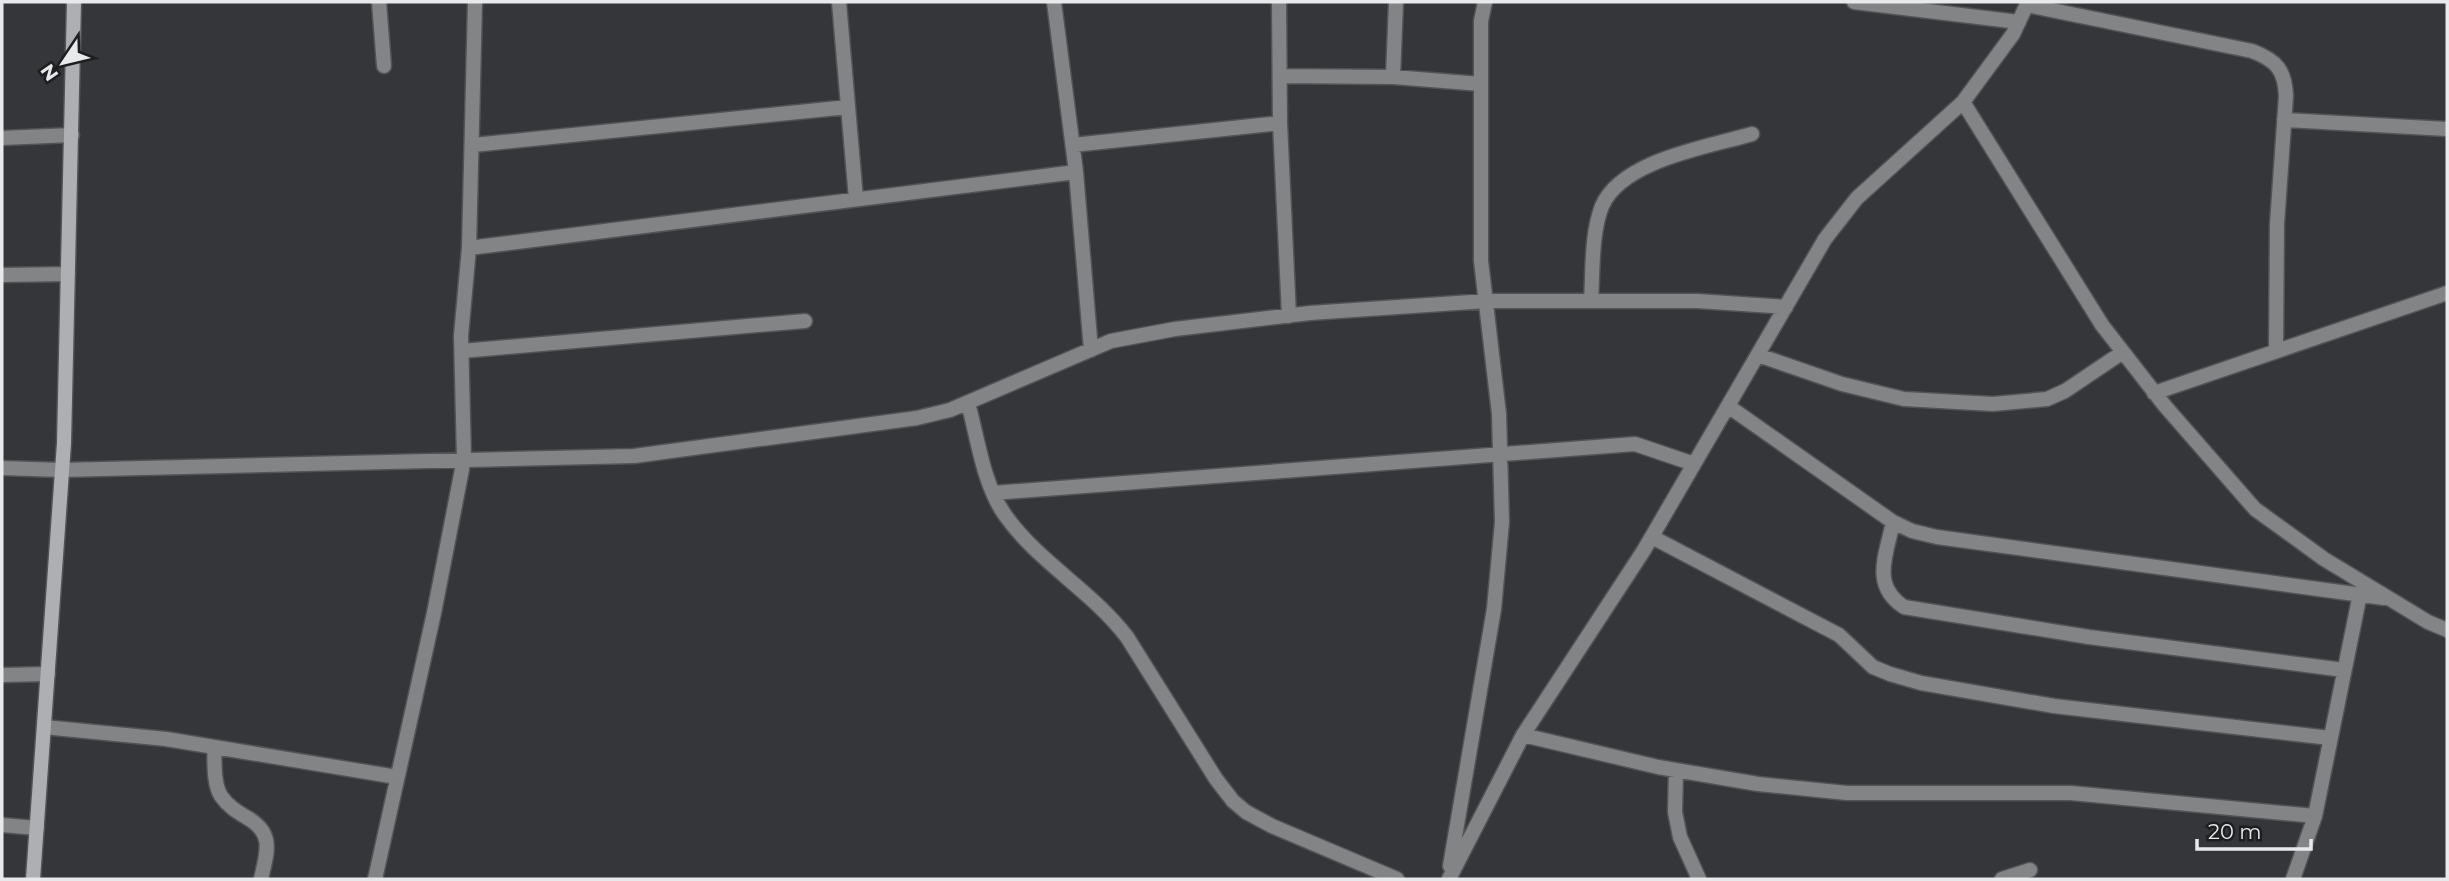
<svg xmlns="http://www.w3.org/2000/svg" width="2449" height="881" viewBox="0 0 2449 881" font-family="Montserrat,sans-serif">
<style>
.lines{fill:none;stroke-linecap:round;stroke-linejoin:round}
.street-casing{stroke:#525355;stroke-width:17}
.secondary-casing{stroke:#525355;stroke-width:17}
.street{stroke:#838485;stroke-width:14}
.secondary{stroke:#aeafb2;stroke-width:14}
</style>
<rect width="100%" height="100%" fill="#353639"/>
<g class="lines">
<defs>
<path id="street" d="M379,2L384,66
M839,2L856,199
M1054,2L1076,172L1091,350
M1279,2L1280,123L1289,316
M1854,2L2019,22
M2027,5L2252,51C2276,60 2285,70 2286,96L2277,224L2276,351
M1280,76L1393,77L1481,84
M1393,77L1396,2
M1963,102L2102,325L2165,406L2255,509L2324,559L2428,622L2447,630
M2284,120L2447,129
M2,138L72,135
M473,145L848,107
M1073,145L1280,123
M469,248L1076,172
M2,275L68,274
M1591,301C1593,271 1591,234 1602,206C1622,160 1708,147 1752,134
M462,351L805,321
M1758,355L1842,384L1904,399L1993,404L2047,399L2065,391L2123,352
M2154,393L2447,293
M968,403C978,439 983,484 1005,515C1038,562 1092,591 1127,637L1216,779L1233,801L1246,812L1272,826L1397,879
M1728,406L1893,522L1912,531L1937,537L2384,598
M2,468L61,470L634,456L917,418L950,410L1111,341L1175,329L1310,313L1486,301H1697L1786,307
M993,493L1635,444L1694,464
M1893,522C1886,556 1871,585 1904,607L2089,637L2344,670
M1652,537L1839,635L1873,667L1890,674L1921,683L2054,706L2330,738
M2,675L48,674
M44,727L166,739L397,777
M1523,735L1658,767L1758,784L1847,793H2071L2315,816
M214,747C215,762 213,783 221,796C228,806 236,811 246,817C275,833 267,852 261,879
M1676,770L1675,812L1680,837L1699,879
M2,825L37,828
M1450,866L1494,609L1502,522L1499,414L1481,261V21L1485,2
M375,879L434,613L464,459L461,336L469,248L475,2
M1449,879L1523,735L1644,550L1825,239L1857,198L1963,102L2013,34L2028,2
M2002,879L2030,870
M2293,879L2315,816L2360,594"/>
<path id="secondary" d="M33,879L64,443L74,2"/>
</defs>
<use href="#street" class="street-casing"/>
<use href="#secondary" class="secondary-casing"/>
<use href="#street" class="street"/>
<use href="#secondary" class="secondary"/>
</g>
<rect width="2449" height="881" fill="none" stroke="#e8e9eb" stroke-width="7"/>
<g transform="translate(63 63) rotate(235)" stroke="#1d1e1f" stroke-width="5" paint-order="stroke">
<path d="M0-5L12 26L0 18L-12 26Z" fill="#e8e9eb"/>
<text y="-10" font-size="19" font-weight="bold" text-anchor="middle" fill="#e8e9eb">N</text>
</g>
<path d="M2197 839v10h114v-10" fill="none" stroke="#e8e9eb" stroke-width="3.5"/>
<text x="2208" y="839" font-size="21" fill="#e8e9eb" stroke="#1d1e1f" stroke-width="5" paint-order="stroke">20 m</text>
</svg>
